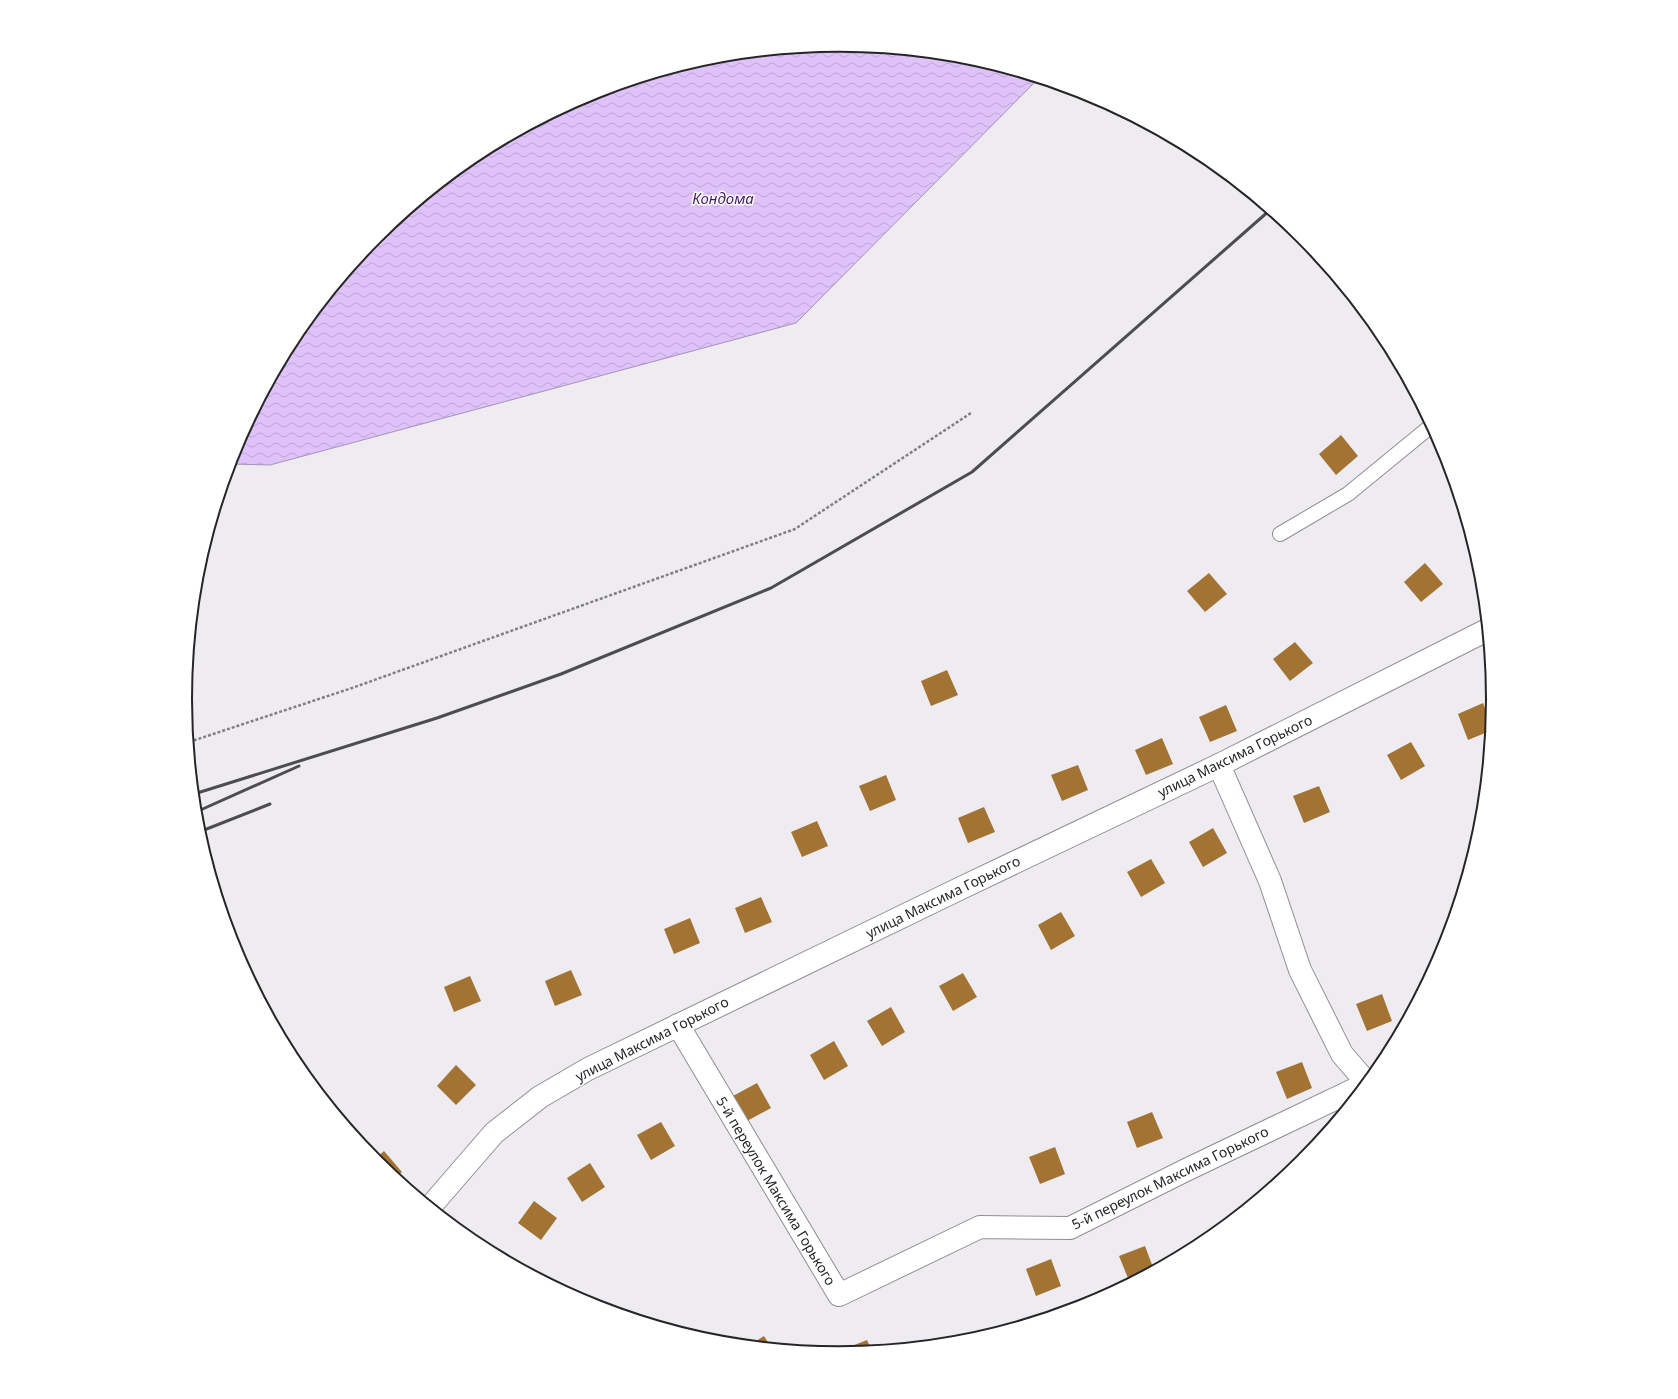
<svg xmlns="http://www.w3.org/2000/svg" width="1678" height="1399" viewBox="0 0 1678 1399" font-family="'Noto Sans',sans-serif">
<style>
.water{fill:url(#water-waves);stroke:#a793ba}
.building{fill:#a27332}
.lines{fill:none;stroke-linecap:round;stroke-linejoin:round}
.lane-casing{stroke:#908e92;stroke-width:16}
.street-casing{stroke:#908e92;stroke-width:24}
.secondary-casing{stroke:#908e92;stroke-width:24}
.path{stroke:#807f82;stroke-width:2.5;stroke-dasharray:3 2;stroke-linecap:butt}
.lane{stroke:#fff;stroke-width:14}
.street{stroke:#fff;stroke-width:22}
.secondary{stroke:#fff;stroke-width:22}
.rail{stroke:#4d4c4e;stroke-width:3}
.labels{text-anchor:middle;stroke-width:3;stroke-linejoin:round;paint-order:stroke}
.street-label{font-size:14px;fill:#262627;stroke:#fff}
.water-label{font-size:15px;font-style:italic;fill:#461967;stroke:#fff}
.rim{fill:none;stroke:#262627;stroke-width:2}
</style>
<defs>
<pattern id="water-waves" width="16" height="10" patternUnits="userSpaceOnUse"><rect width="16" height="10" fill="#dec2f9"/><path d="M0 5q4-4 8 0t8 0" fill="none" stroke="#bea7d5"/></pattern>
</defs>
<rect width="100%" height="100%" fill="#eeecf0"/>
<path class="water" d="M839,45L967,58L1038,79L796,323L270,465L230,464L234,449L295,336L376,237L476,155L589,95L712,58Z"/>
<path class="building" d="M1341,435L1358,456L1336,475L1319,454Z
M1425,563L1443,584L1421,602L1404,582Z
M1209,573L1227,594L1205,612L1187,591Z
M1295,642L1313,663L1290,681L1273,659Z
M947,670L958,695L931,706L921,681Z
M1483,703L1491,724L1490,731L1468,740L1458,714Z
M1226,705L1237,731L1210,742L1199,717Z
M1162,738L1173,764L1146,775L1135,750Z
M1411,742L1425,766L1401,780L1387,755Z
M1078,765L1088,790L1062,801L1051,775Z
M886,775L896,800L870,811L859,786Z
M1319,786L1330,812L1304,823L1293,796Z
M984,807L995,832L968,843L958,818Z
M817,821L828,846L802,857L791,832Z
M1213,828L1227,853L1203,867L1189,842Z
M1151,859L1165,883L1141,897L1127,872Z
M761,897L772,922L745,933L735,908Z
M1061,912L1075,936L1051,950L1038,925Z
M690,918L700,943L674,954L664,929Z
M571,970L582,995L555,1006L545,981Z
M963,973L977,997L953,1011L939,986Z
M470,976L481,1001L454,1012L444,987Z
M1382,994L1392,1021L1367,1031L1356,1004Z
M891,1007L905,1032L882,1046L867,1021Z
M834,1041L848,1066L824,1080L810,1055Z
M1302,1062L1312,1088L1287,1099L1276,1072Z
M456,1065L476,1085L456,1105L437,1086Z
M757,1083L771,1108L747,1121L733,1096Z
M1152,1112L1163,1138L1137,1148L1127,1122Z
M661,1122L675,1146L651,1160L637,1135Z
M1055,1147L1065,1174L1040,1184L1029,1157Z
M384,1151L402,1172L395,1178L374,1160Z
M590,1163L605,1187L582,1202L567,1178Z
M534,1201L557,1218L541,1240L518,1223Z
M1145,1246L1154,1270L1130,1283L1119,1256Z
M1051,1259L1061,1286L1036,1296L1026,1269Z
M764,1336L771,1347L750,1345Z
M867,1340L872,1351L844,1354L842,1350Z"/>
<g class="lines">
<defs>
<path id="lane" d="M1280,534L1348,494L1431,426"/>
<path id="street" d="M1219,765L1270,881L1300,970L1342,1054L1367,1083
M678,1025L839,1295L980,1227L1070,1228L1186,1170L1366,1084"/>
<path id="secondary" d="M430,1207L494,1133L540,1097L588,1069L959,889L1219,765L1487,630"/>
</defs>
<use href="#lane" class="lane-casing"/>
<use href="#street" class="street-casing"/>
<use href="#secondary" class="secondary-casing"/>
<path class="path" d="M189,742L352,688L795,529L971,413"/>
<use href="#lane" class="lane"/>
<use href="#street" class="street"/>
<use href="#secondary" class="secondary"/>
<path class="rail" d="M194,794L437,718L561,674L771,588L972,472L1270,210
M196,812L299,766
M199,832L270,804"/>
</g>
<g class="labels">
<g class="street-label">
<text transform="translate(1235 756) rotate(-26)" y="5">улица Максима Горького</text>
<text transform="translate(943 897) rotate(-26)" y="5">улица Максима Горького</text>
<text transform="translate(652 1039) rotate(-27)" y="5">улица Максима Горького</text>
<text transform="translate(1170 1178) rotate(-26)" y="5">5-й переулок Максима Горького</text>
<text transform="translate(776 1191) rotate(59)" y="5">5-й переулок Максима Горького</text>
</g>
<g class="water-label">
<text x="723" y="204">Кондома</text>
</g>
</g>
<path d="M0 0H1678V1399H0ZM192 699a647 647 0 1 1 1294 0a647 647 0 1 1-1294 0Z" fill="#fff" fill-rule="evenodd"/>
<path class="rim" d="M192 699a647 647 0 1 1 1294 0a647 647 0 1 1-1294 0Z"/>
</svg>
